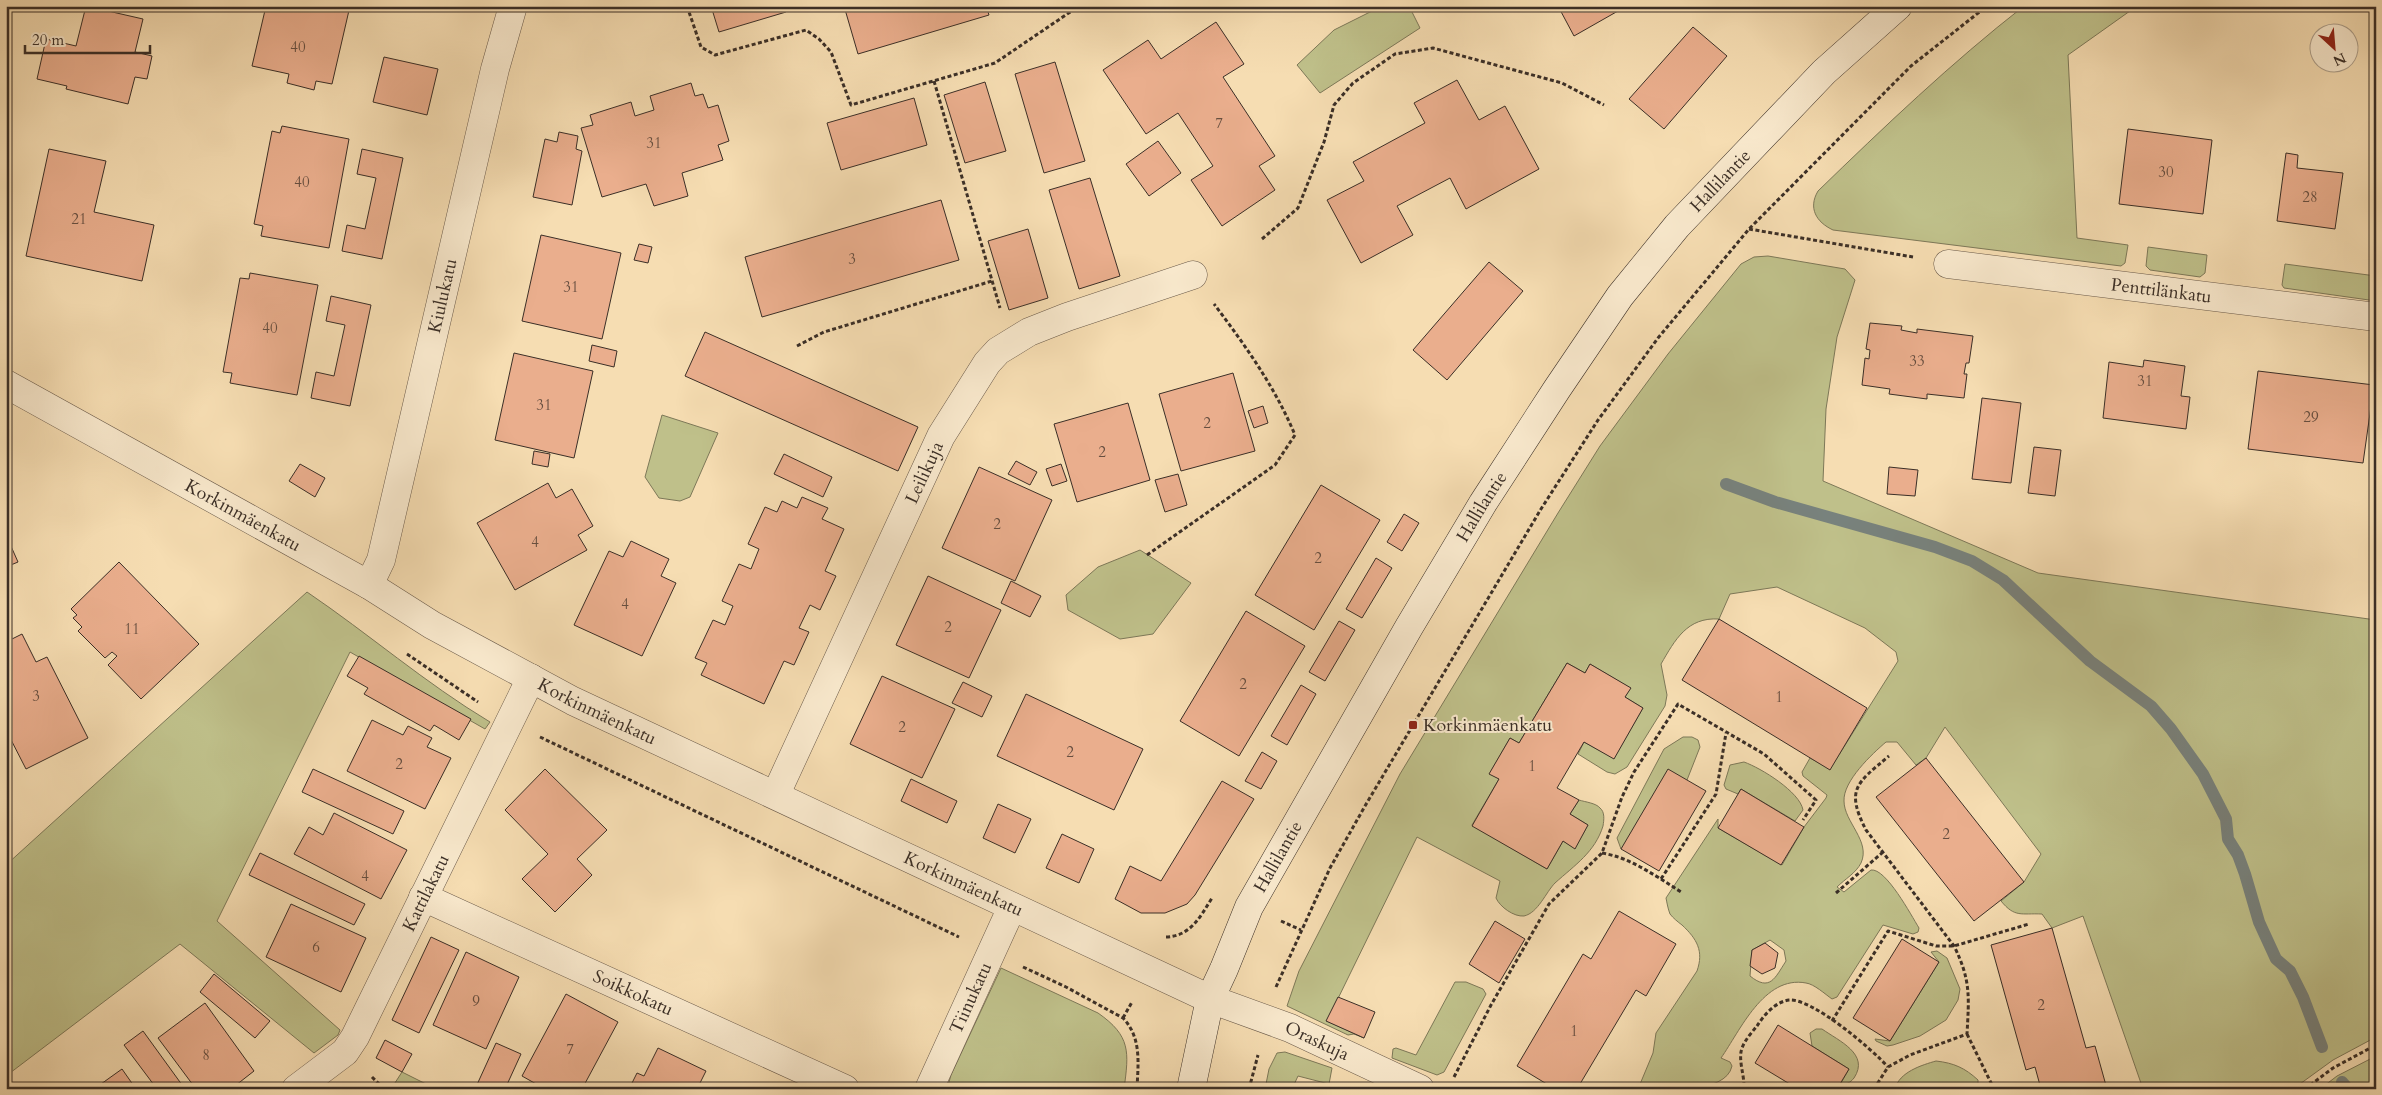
<svg xmlns="http://www.w3.org/2000/svg" width="2382" height="1095" viewBox="0 0 2382 1095" font-family="Cardo,serif">
<style>
.green{fill:#bfc08a;stroke:#7d7858;fill-rule:evenodd}
.lines{fill:none;stroke-linecap:round;stroke-linejoin:round}
.stream{stroke:#78827d;stroke-width:12}
.building{fill:#eaae8d;stroke:#3b2f27}
.minor-casing{stroke:#6a5a4a;stroke-width:29}
.tertiary-casing{stroke:#6a5a4a;stroke-width:29}
.secondary-casing{stroke:#3b2f27;stroke-width:29}
.path{stroke:#3b2f27;stroke-width:3;stroke-dasharray:4 2.5;stroke-linecap:butt}
.minor{stroke:#f9e9cd;stroke-width:28}
.tertiary{stroke:#f9e9cd;stroke-width:28}
.secondary{stroke:#f9e9cd;stroke-width:28}
.poi-dot{fill:#8f2418;stroke:#f9e9cd;stroke-width:2}
.labels{text-anchor:middle;stroke-width:4;stroke-linejoin:round;paint-order:stroke}
.number-label{font-size:15px;fill:#674f40}
.street-label{font-size:18px;fill:#3b2f27;stroke:#f9e9cd}
.poi-label{font-size:18px;fill:#3b2f27;stroke:#f9e9cd;text-anchor:start}
</style>
<rect width="100%" height="100%" fill="#f6ddb2"/>
<filter id="stains"><feTurbulence type="fractalNoise" baseFrequency=".004" numOctaves="4"/><feColorMatrix values="0 0 0 0 .2 0 0 0 0 .09 0 0 0 0 .02 0 0 0 .5 -.17"/></filter>
<radialGradient id="worn" r=".72"><stop offset=".6" stop-color="#630" stop-opacity="0"/><stop offset="1" stop-color="#630" stop-opacity=".3"/></radialGradient>
<path class="green" d="M1382,6H1409L1420,28L1320,93L1297,65L1334,30Z
M2024,6H2137L2068,55L2077,238L2128,245L2125,263L2121,266L1833,230C1816,222 1808,208 1818,191C1884,127 1951,63 2024,6Z
M2148,247L2207,255L2205,273L2200,277L2150,270L2146,266Z
M1768,256L1845,269L1855,280L1837,337L1826,409L1823,481L2038,573L2376,620V1037L2333,1060L2293,1089H2143L2083,916L2052,928L2042,914C2021,913 2015,918 2001,901L2024,882L2041,854L1945,727L1926,758L1916,765L1897,742H1886C1872,754 1843,781 1844,801C1844,822 1871,841 1861,863C1856,873 1845,879 1837,887L1844,892L1871,870C1886,868 1911,915 1919,928L1918,932L1913,934L1883,925L1837,997L1832,999C1825,994 1814,984 1806,983C1764,975 1740,1031 1721,1058L1730,1062L1732,1066C1726,1095 1661,1089 1638,1089L1653,1053L1656,1033L1697,971C1704,951 1697,939 1682,925C1678,922 1673,918 1670,914C1668,909 1667,903 1666,898L1718,819V828L1782,865L1804,827L1826,798L1827,795L1803,776L1802,772L1810,758L1830,769L1898,661L1896,652L1865,628L1777,587L1730,594L1719,619C1687,617 1675,640 1661,664L1667,695L1665,706L1627,767L1615,774L1607,772L1578,754L1584,742L1614,758L1643,708L1625,697L1630,688L1590,664L1585,673L1567,663L1519,743L1510,738L1490,773L1499,779L1472,825L1547,869L1563,841L1575,848L1588,825L1570,814L1579,800C1585,802 1596,803 1600,808C1605,812 1604,820 1603,826C1595,852 1575,865 1555,883C1546,892 1538,913 1524,916C1514,917 1500,907 1496,898L1500,881L1417,837L1327,1021L1364,1038L1354,1034L1348,1035L1287,1006L1299,971L1400,774L1558,513L1600,446L1668,354L1741,264L1754,257ZM1770,940L1784,950L1786,961C1775,978 1770,992 1750,976L1752,950Z
M2285,264L2376,276V301L2284,288L2282,285Z
M662,415L718,433L690,497L680,501L659,498L645,477Z
M1140,550L1191,583L1153,634L1120,639L1068,610L1066,595L1098,567Z
M307,592C369,634 425,683 490,722L485,729L350,652L217,921L340,1030L338,1035L314,1053L180,944L6,1076V865Z
M1683,737H1692L1698,740L1700,747L1687,780L1621,849L1617,838L1664,749Z
M1744,762C1761,768 1800,792 1803,810L1795,821L1741,789L1738,794L1726,789L1724,785L1730,765Z
M1937,951L1947,958L1960,989L1958,1000L1946,1020L1920,1036L1893,1045L1887,1046L1876,1041L1875,1039L1890,1041L1939,962L1931,952Z
M1001,968L1098,1013C1131,1036 1129,1052 1124,1089H947L951,1075Z
M1455,982H1466L1483,989L1486,994L1444,1072L1437,1075L1392,1058L1393,1049L1396,1048L1416,1055Z
M1816,1029H1822C1839,1041 1870,1054 1854,1078C1850,1083 1846,1085 1841,1083L1849,1069L1812,1046L1810,1033Z
M1285,1052L1332,1068L1329,1084L1298,1076L1292,1089H1265L1269,1069L1277,1053Z
M2376,1056V1089H2320L2337,1076Z
M1936,1061C1954,1063 1965,1068 1978,1080V1089H1895C1899,1072 1922,1065 1936,1061Z
M402,1072L436,1089H391Z"/>
<g class="lines">
<path class="stream" d="M1726,484L1775,502L1935,547L1972,561L2003,580L2090,661L2151,706L2171,729L2203,774L2226,819L2228,839L2238,855L2245,874L2259,922L2276,959L2290,971L2303,997L2322,1047
M2342,1082L2348,1089"/>
</g>
<path class="building" d="M86,6L143,19L135,52L152,56L147,79L135,77L128,104L66,89L67,86L37,79L46,39L76,46Z
M266,6H350L332,84L316,81L314,90L287,83L289,74L252,66Z
M711,6H784L786,12L719,32Z
M844,6H986L989,15L858,54Z
M1558,6H1624L1625,7L1574,36Z
M1216,22L1244,64L1223,77L1275,156L1259,166L1275,190L1222,226L1191,180L1213,166L1178,113L1146,134L1103,70L1148,40L1161,59Z
M1693,27L1727,56L1664,129L1629,99Z
M384,57L438,69L427,115L373,102Z
M1055,62L1085,161L1044,173L1015,74Z
M1457,80L1479,120L1505,106L1539,169L1466,209L1450,178L1397,206L1413,235L1361,263L1327,200L1364,181L1353,162L1425,123L1414,103Z
M985,82L1006,151L965,163L944,95Z
M691,83L695,96L703,94L708,108L718,105L729,141L718,145L723,160L682,173L688,196L654,206L646,184L602,197L581,128L593,125L590,115L631,102L635,116L654,110L650,96Z
M914,98L927,145L841,170L827,123Z
M282,126L349,139L329,248L261,236L263,226L254,224L272,131L280,133Z
M2128,129L2212,140L2203,214L2119,204Z
M559,132L578,136L576,149L582,151L572,205L533,197L545,139L557,142Z
M1158,141L1181,173L1149,196L1126,164Z
M49,149L106,161L94,212L154,225L142,281L26,256Z
M362,149L403,158L382,259L342,251L347,225L365,229L376,178L357,174Z
M2286,153L2298,155L2297,168L2343,173L2335,229L2277,221Z
M1090,178L1120,276L1079,289L1049,190Z
M941,200L959,260L762,317L745,257Z
M1028,229L1048,298L1009,310L988,241Z
M541,235L621,253L602,339L522,321Z
M639,244L652,247L648,263L634,260Z
M1489,262L1523,291L1447,380L1413,350Z
M250,273L318,285L297,395L230,383L232,373L223,372L240,278L249,279Z
M331,296L371,305L350,406L311,398L316,372L334,376L345,325L326,321Z
M1870,323L1902,326L1901,330L1917,333V329L1973,336L1969,363H1966L1964,374H1967L1964,398L1927,394V399L1889,394L1890,389L1862,385L1865,358L1869,359L1870,350L1866,349Z
M705,332L918,427L898,471L685,376Z
M592,345L617,351L614,367L589,361Z
M514,353L593,371L574,458L495,440Z
M2144,360L2185,366L2181,396L2190,397L2186,429L2103,418L2109,362L2143,367Z
M2258,371L2374,385L2363,463L2248,449Z
M1233,373L1255,451L1181,471L1159,394Z
M1982,398L2021,403L2011,483L1972,479Z
M1128,403L1150,480L1077,502L1054,424Z
M1263,406L1268,423L1254,428L1248,411Z
M2034,447L2061,450L2055,496L2028,493Z
M534,451L550,454L548,467L532,464Z
M784,454L832,477L823,497L774,474Z
M1016,461L1037,472L1030,485L1008,474Z
M300,464L325,478L315,497L289,481Z
M1061,464L1067,481L1052,486L1046,469Z
M979,467L1052,500L1015,581L942,548Z
M1889,467L1918,470L1915,496L1887,494Z
M1178,474L1187,505L1165,512L1155,480Z
M548,483L556,498L572,489L593,526L578,535L587,550L515,590L477,523Z
M1321,485L1380,520L1314,630L1255,595Z
M802,497L828,508L822,519L844,529L825,571L836,576L820,610L810,605L799,628L809,632L794,665L784,661L764,704L701,675L707,663L695,658L713,620L725,625L733,606L722,601L739,564L751,569L759,549L748,544L765,507L777,512L782,501L797,508Z
M1404,514L1419,523L1402,551L1387,542Z
M6,535L18,562L6,567Z
M631,541L669,559L661,576L676,583L642,656L574,625L609,551L623,557Z
M1376,558L1392,568L1362,618L1346,609Z
M119,562L199,644L141,699L108,665L117,656L112,652L105,658L78,631L82,627L73,618L77,615L71,609Z
M928,576L1001,610L969,678L896,645Z
M1011,581L1041,596L1030,617L1001,603Z
M1246,611L1305,646L1239,756L1180,721Z
M1719,619L1867,708L1830,770L1682,680Z
M1339,621L1355,630L1325,681L1309,672Z
M22,634L36,662L47,657L88,738L26,769L6,730V642Z
M359,656L471,719L459,740L434,725L430,731L364,694L368,688L347,676Z
M1567,663L1585,673L1590,664L1631,688L1625,697L1643,708L1614,759L1584,742L1557,788L1579,800L1570,814L1588,825L1575,849L1563,841L1547,869L1472,826L1499,779L1489,774L1510,738L1519,743Z
M882,676L955,709L922,778L850,744Z
M963,682L992,696L982,717L952,703Z
M1301,685L1316,694L1287,745L1271,736Z
M1026,694L1143,749L1114,810L997,756Z
M372,720L403,735L408,726L432,738L427,747L451,758L425,809L347,771Z
M1262,752L1277,761L1261,789L1245,781Z
M1926,758L2024,882L1974,921L1876,797Z
M313,769L404,811L393,834L302,792Z
M545,769L607,830L577,859L592,875L555,912L522,879L548,854L505,810Z
M1668,769L1706,791L1659,871L1621,849Z
M911,779L957,801L947,823L901,801Z
M1222,781L1254,799L1195,895L1187,904L1165,913H1141L1115,899L1130,866L1161,881Z
M1741,789L1804,827L1781,865L1718,828Z
M998,804L1031,819L1015,853L983,838Z
M334,813L407,850L381,899L294,854L309,827L323,835Z
M1062,834L1094,849L1079,883L1046,868Z
M260,853L365,904L354,925L249,875Z
M291,904L366,938L341,992L266,957Z
M1619,911L1676,944L1646,996L1636,990L1577,1089H1555L1517,1066L1583,954L1591,959Z
M1495,921L1525,939L1499,983L1469,964Z
M2052,928L2086,1048L2095,1046L2107,1089H2041L2035,1067L2026,1070L1991,945Z
M431,937L459,950L419,1033L392,1020Z
M1902,939L1939,962L1890,1041L1853,1018Z
M1765,943L1778,953L1775,968L1762,974L1750,966L1752,950Z
M466,952L519,977L486,1049L433,1025Z
M214,974L270,1021L255,1038L200,992Z
M566,994L618,1022L582,1089H545L522,1076Z
M1338,997L1375,1012L1364,1038L1326,1021Z
M205,1003L254,1071L231,1089H196L158,1038Z
M1778,1025L1849,1069L1837,1089H1798L1755,1063Z
M143,1031L185,1089H157L124,1045Z
M385,1040L412,1054L402,1072L376,1058Z
M496,1043L521,1054L505,1089H475Z
M658,1048L706,1071L697,1089H629L637,1073L644,1076Z
M122,1069L136,1089H94Z"/>
<g class="lines">
<defs>
<g id="minor">
<path id="s1" d="M1948,264L2376,317"/>
<path id="s2" d="M369,585L381,560L495,69L513,6"/>
<path id="s3" d="M776,794L941,436L987,363L998,351L1029,332L1067,317L1193,275"/>
<path id="s4" d="M423,897L845,1089"/>
<path id="s5" d="M1210,999L1290,1028L1420,1089"/>
<path id="s6" d="M296,1089L345,1052L355,1037L531,678"/>
<path id="s7" d="M929,1089L1012,907"/>
</g>
<g id="tertiary">
<path id="s8" d="M6,384L369,585L432,625L573,701L1210,999"/>
</g>
<g id="secondary">
<path id="s9" d="M1191,1089L1210,999L1224,969L1249,907L1409,627L1483,503L1557,389L1620,296L1677,226L1824,72L1898,6"/>
</g>
</defs>
<use href="#minor" class="minor-casing"/>
<use href="#tertiary" class="tertiary-casing"/>
<use href="#secondary" class="secondary-casing"/>
<path class="path" d="M687,6L701,47L715,55L806,30L819,39L831,52L851,105L995,63L1079,6
M934,81L1000,308
M1749,229L1913,257
M1262,239L1298,208L1324,142L1334,105L1353,83L1395,54L1433,48L1562,83L1604,105
M797,346L824,332L992,281
M1147,555L1275,465L1295,435C1275,387 1245,345 1214,304
M407,654L478,702
M540,737L959,937
M1602,853C1625,857 1641,867 1661,879L1716,794L1726,733
M1661,879L1681,892
M1836,893L1883,852
M1281,921L1301,930
M1166,937C1191,936 1200,917 1212,898
M1023,967L1066,987L1123,1018C1142,1038 1138,1064 1137,1089
M1276,987L1330,868L1365,806L1541,509L1598,420L1658,338L1749,229L1911,66L1987,6
M1123,1018L1132,1002
M1832,1021L1888,931L1936,946H1954L2029,924
M1967,1034L1994,1089
M372,1077L384,1089
M1454,1077L1491,1005L1549,904L1602,853L1622,797L1634,772L1678,704L1764,754L1816,800L1803,820
M1744,1086C1744,1074 1738,1059 1742,1048C1745,1040 1752,1032 1757,1026C1764,1015 1775,1002 1789,1000C1812,998 1872,1049 1888,1067
M1249,1089L1258,1055
M1737,1089C1747,1084 1760,1084 1770,1089
M1874,1089L1888,1067L1910,1055L1967,1034C1969,997 1971,980 1954,946L1866,830C1845,789 1857,783 1889,756
M2305,1089L2333,1068L2376,1045"/>
<use href="#minor" class="minor"/>
<use href="#tertiary" class="tertiary"/>
<use href="#secondary" class="secondary"/>
</g>
<rect class="poi-dot" x="1408" y="720" width="10" height="10" rx="2.5"/>
<g class="labels">
<g class="number-label">
<text x="298" y="52">40</text>
<text x="1219" y="128">7</text>
<text x="654" y="148">31</text>
<text x="2166" y="177">30</text>
<text x="302" y="187">40</text>
<text x="2310" y="202">28</text>
<text x="79" y="224">21</text>
<text x="852" y="264">3</text>
<text x="571" y="292">31</text>
<text x="270" y="333">40</text>
<text x="1917" y="366">33</text>
<text x="2145" y="386">31</text>
<text x="544" y="410">31</text>
<text x="2311" y="422">29</text>
<text x="1207" y="428">2</text>
<text x="1102" y="457">2</text>
<text x="997" y="529">2</text>
<text x="535" y="547">4</text>
<text x="1318" y="563">2</text>
<text x="625" y="609">4</text>
<text x="948" y="632">2</text>
<text x="132" y="634">11</text>
<text x="1243" y="689">2</text>
<text x="36" y="701">3</text>
<text x="1779" y="702">1</text>
<text x="902" y="732">2</text>
<text x="1070" y="757">2</text>
<text x="399" y="769">2</text>
<text x="1532" y="771">1</text>
<text x="1946" y="839">2</text>
<text x="365" y="881">4</text>
<text x="316" y="952">6</text>
<text x="476" y="1006">9</text>
<text x="2041" y="1010">2</text>
<text x="1574" y="1036">1</text>
<text x="570" y="1054">7</text>
<text x="206" y="1060">8</text>
</g>
<g class="street-label">
<text dy="6" stroke="none"><textPath href="#s9" startOffset="1060">Hallilantie</textPath></text>
<text dy="6" stroke="none"><textPath href="#s1" startOffset="215">Penttilänkatu</textPath></text>
<text dy="6" stroke="none"><textPath href="#s2" startOffset="299">Kiulukatu</textPath></text>
<text dy="6" stroke="none"><textPath href="#s3" startOffset="354">Leilikuja</textPath></text>
<text dy="6" stroke="none"><textPath href="#s9" startOffset="655">Hallilantie</textPath></text>
<text dy="6" stroke="none"><textPath href="#s8" startOffset="271">Korkinmäenkatu</textPath></text>
<text dy="6" stroke="none"><textPath href="#s8" startOffset="676">Korkinmäenkatu</textPath></text>
<text dy="6" stroke="none"><textPath href="#s9" startOffset="250">Hallilantie</textPath></text>
<text dy="6" stroke="none"><textPath href="#s8" startOffset="1081">Korkinmäenkatu</textPath></text>
<text dy="6" stroke="none"><textPath href="#s6" startOffset="240">Kattilakatu</textPath></text>
<text dy="6" stroke="none"><textPath href="#s4" startOffset="231">Soikkokatu</textPath></text>
<text dy="6" stroke="none"><textPath href="#s7" startOffset="100">Tiinukatu</textPath></text>
<text dy="6" stroke="none"><textPath href="#s5" startOffset="115">Oraskuja</textPath></text>
</g>
<g class="poi-label">
<text x="1423" y="731">Korkinmäenkatu</text>
</g>
</g>
<rect width="2382" height="1095" fill="none" stroke="#f6ddb2" stroke-width="25"/>
<rect x="8" y="8" width="2367" height="1080" fill="none" stroke="#3b2f27" stroke-width="2.5"/>
<rect x="12" y="12" width="2357" height="1070" fill="none" stroke="#3b2f27"/>
<g transform="translate(2334 48) rotate(154)"><circle r="24" fill="#f9e9cd" stroke="#ad9f8b"/>
<path d="M0-4L9 19L0 12L-9 19Z" fill="#8f2418"/>
<text y="-8" font-size="14" font-weight="bold" text-anchor="middle" fill="#3b2f27">N</text>
</g>
<path d="M25 45v8h125v-8" fill="none" stroke="#3b2f27" stroke-width="2.5"/>
<text x="32" y="45" font-size="15" fill="#3b2f27" stroke="#f9e9cd" stroke-width="4" paint-order="stroke">20 m</text>
<rect width="100%" height="100%" filter="url(#stains)"/>
<rect width="100%" height="100%" fill="url(#worn)"/>
</svg>
